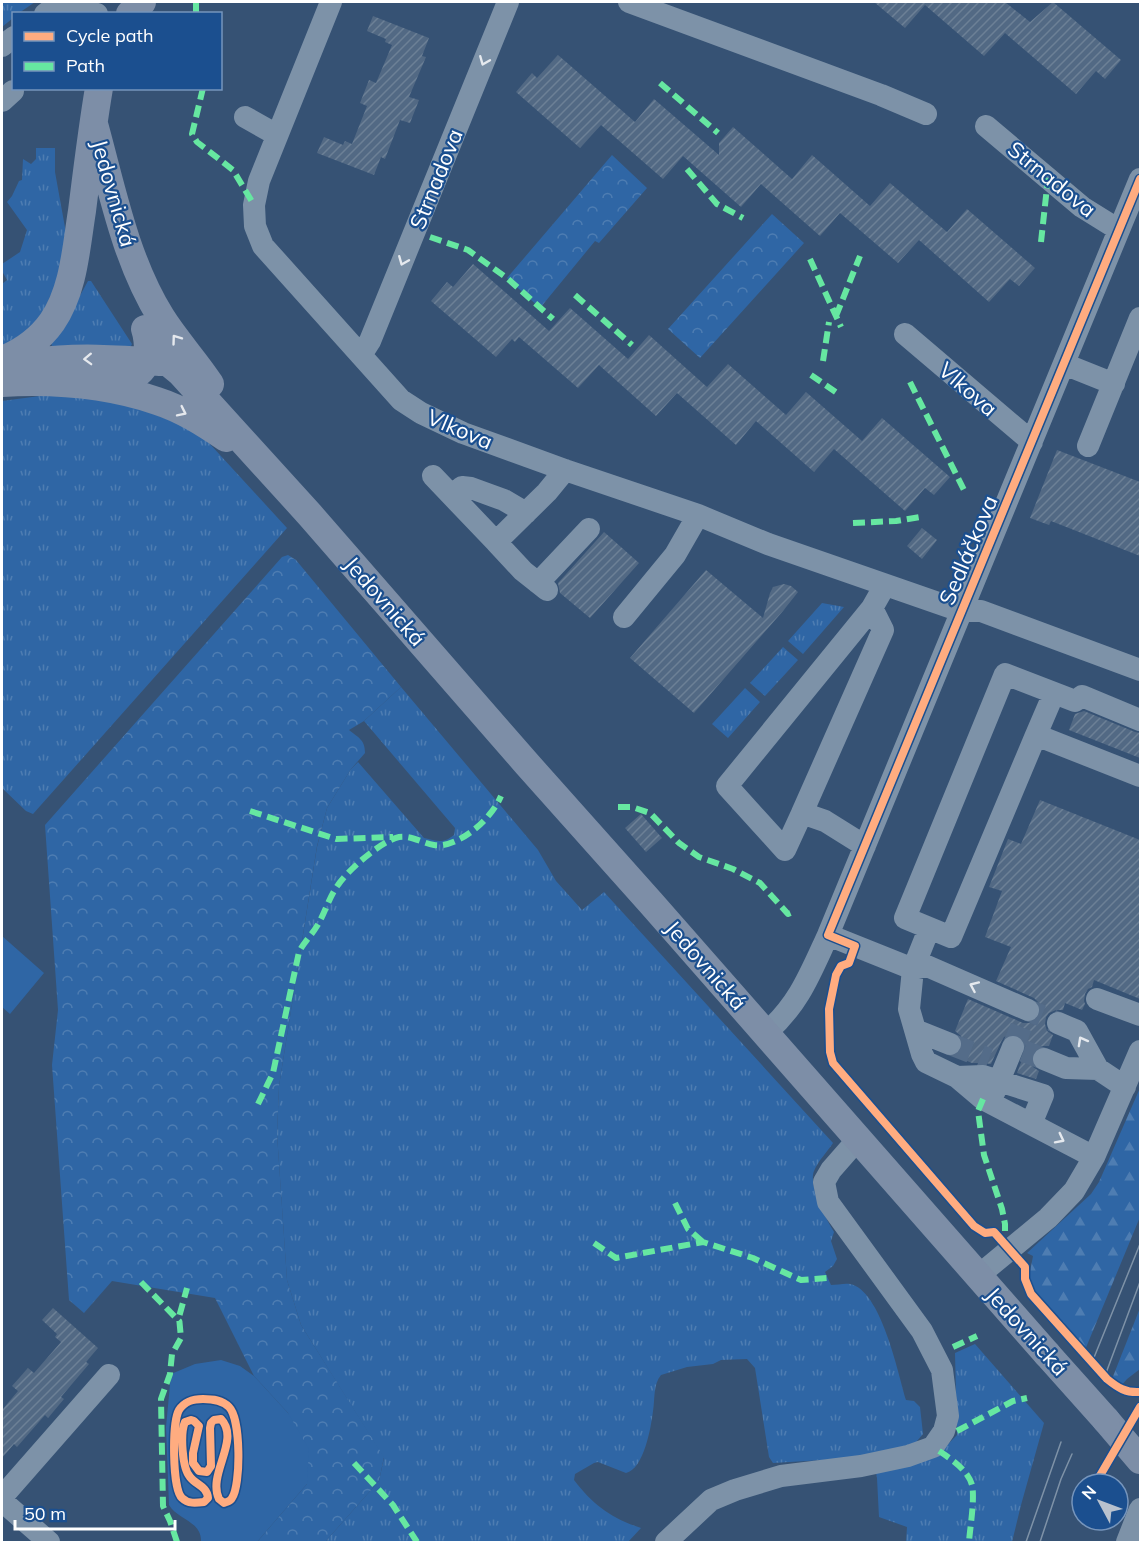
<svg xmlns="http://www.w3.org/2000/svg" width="1142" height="1544" viewBox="0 0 1142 1544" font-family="Mulish,sans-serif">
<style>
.grass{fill:url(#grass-tufts)}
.forest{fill:url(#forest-firs)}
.park{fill:url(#park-crowns)}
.pitch{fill:#2f66a5}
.building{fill:url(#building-hatch)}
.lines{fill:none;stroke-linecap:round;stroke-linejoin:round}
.minor-tunnel{stroke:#546c89;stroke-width:22;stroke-dasharray:22 11;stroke-linecap:butt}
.minor{stroke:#7d92a8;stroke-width:22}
.major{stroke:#7d8ea7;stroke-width:28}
.tram{stroke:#7e92a7;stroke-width:1.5}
.major-bridge{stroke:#7d8ea7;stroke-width:28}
.quiet{stroke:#66e7a1;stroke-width:6;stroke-dasharray:12 6;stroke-linecap:butt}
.cycleway-casing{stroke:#1b4f8f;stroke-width:11}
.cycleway{stroke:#ffac80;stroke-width:8}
.oneway{stroke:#e5e9ee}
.oneway2{stroke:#e5e8ed}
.labels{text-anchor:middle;stroke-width:4.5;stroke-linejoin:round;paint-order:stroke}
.street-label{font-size:22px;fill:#fff;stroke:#1b4f8f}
</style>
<defs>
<pattern id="grass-tufts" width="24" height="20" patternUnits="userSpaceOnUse" patternTransform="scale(1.5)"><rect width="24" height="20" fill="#2f66a5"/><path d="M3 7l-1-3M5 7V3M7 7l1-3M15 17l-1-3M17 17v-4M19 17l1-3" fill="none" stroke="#4e7db2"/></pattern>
<pattern id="forest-firs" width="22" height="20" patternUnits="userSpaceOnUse" patternTransform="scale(1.5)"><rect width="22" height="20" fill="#2f66a5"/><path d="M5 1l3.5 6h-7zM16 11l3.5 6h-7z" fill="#4e7db2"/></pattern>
<pattern id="park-crowns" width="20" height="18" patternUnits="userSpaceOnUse" patternTransform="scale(1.5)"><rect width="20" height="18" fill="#2f66a5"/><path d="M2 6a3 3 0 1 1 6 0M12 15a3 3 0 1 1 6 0" fill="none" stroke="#4e7db2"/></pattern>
<pattern id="building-hatch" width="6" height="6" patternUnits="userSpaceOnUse" patternTransform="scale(1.5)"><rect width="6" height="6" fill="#526984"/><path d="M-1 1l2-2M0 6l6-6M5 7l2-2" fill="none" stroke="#6c8096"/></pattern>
</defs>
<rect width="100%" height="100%" fill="#365274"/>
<path class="grass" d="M2,2H35L19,13L14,14L13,18L2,27Z
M36,148H55V172L66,233L63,269L37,325L2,350V284L7,280L2,271V264L20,252L27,230L7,202L12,196L19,181L22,180L23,159L31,164L36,159Z
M88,281H91L132,344L131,346H52L51,343L71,312Z
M55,394L109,397L198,431L287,528L33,814L26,811L2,788V401Z
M822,603L844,607L803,654L788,641Z
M783,647L798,660L765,696L750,683Z
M401,687L538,850L556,881L582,910L604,892L833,1143C827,1152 818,1161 814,1171C808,1185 826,1219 834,1232L831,1241L837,1259L833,1266L825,1272L831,1285C837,1285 845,1283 850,1284C881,1290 898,1373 906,1400L914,1401L920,1407L923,1434L917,1441L942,1450L957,1435L955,1353L975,1344L1044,1423L1021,1505L1012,1542H906L907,1527L879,1517L877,1478L873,1457L773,1463L769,1457L755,1368L747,1359L721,1360L713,1364L687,1367L661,1375C653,1384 655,1400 653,1411C651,1427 644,1469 626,1473L598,1462L594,1463L575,1474L574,1480C593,1505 611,1518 641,1528L628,1542H606L605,1541L604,1542H325L379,1481L384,1458L301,1325L287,1280L277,1134L279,1086L317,847L327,808L351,769L358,762L424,838C437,841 443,844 454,835L455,828L364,721Z
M745,688L760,702L728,738L712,724Z"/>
<path class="forest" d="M1140,1088V1217L1085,1350C1071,1334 1034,1300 1030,1279C1029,1272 1032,1263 1033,1256L1027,1253L1091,1194L1099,1182Z
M1140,1308V1369L1127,1379L1121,1386L1112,1379Z"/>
<path class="park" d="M612,155L647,188L599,243L595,241L540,308L507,278Z
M772,214L804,243L700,358L668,329Z
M288,555L296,560L401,687L364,721L349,730C359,738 365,740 365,753L351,769L327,808L317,846L279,1086L277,1134L287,1280L301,1325L384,1457L379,1481L325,1542H257L307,1484L288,1413L254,1376L215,1298L112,1281L84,1313L69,1300L52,1065L58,1010L45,825L282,557Z"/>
<path class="pitch" d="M2,936L44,973L10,1014L2,1007Z
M221,1360L240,1366L254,1376L288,1413L309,1449L307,1484L257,1542H201C202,1521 178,1520 169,1505L166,1427L171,1374L195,1364Z"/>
<path class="building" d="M874,2H1005L1030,22L1053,2L1121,60L1105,79L1096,71L1076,94L1005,33L984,56L925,5L905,28Z
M373,16L429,38L422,56L426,57L409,97L419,100L410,123L400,120L385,159L381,157L374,175L317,153L324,137L343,145L345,141L352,144L367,106L360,103L369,80L376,83L392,45L385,42L386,39L367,31Z
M558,55L635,122L654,99L719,155V143L733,127L792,179L812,155L870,206L890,183L947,232L967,209L1035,268L1019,286L1010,279L989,302L919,240L898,263L840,213L820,236L761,184L741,207L683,156L663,179L601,125L580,148L516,92L532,73L537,78Z
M473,264L549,331L570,308L628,359L649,335L707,387L728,364L786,415L806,392L862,441L882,418L950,477L934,495L925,488L905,511L834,449L814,472L756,421L736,445L677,393L656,416L599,365L578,388L519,337L515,342L512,339L496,357L431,301L447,282L453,287Z
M1057,450L1140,482V556L1051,521L1049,525L1030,518Z
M922,528L937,540L922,559L907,546Z
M604,532L639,563L590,618L560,593L558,583Z
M706,570L763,618L770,593L773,587L784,584L791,586L798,592L783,611L694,713L630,658Z
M1084,711L1135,732L1140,733V758L1069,730L1075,714Z
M1040,800L1140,840V999L1094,980L1092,987L1088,989L1085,994L1084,1001L1085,1004L1082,1010L1065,1003L1063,1010H1056L1049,1013L1046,1017L1045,1024L1047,1031L1053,1035L1049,1046H1043L1036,1048L1031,1054V1060L1033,1067L1039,1071L1036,1079L1017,1073L1025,1052L1026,1046L1024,1039L1019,1035L1011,1034L1004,1037L1001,1042L991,1064L983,1063H972L955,1056L959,1054L962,1050L963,1043L961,1036L955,1031L968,999L1023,1023H1029L1036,1021L1041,1015V1008L1038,1002L1034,998L996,981L1011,947L985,937L1002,891L989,887L1008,839L1021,844Z
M641,814L662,838L646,852L625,828Z
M53,1308L98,1348L86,1362L89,1364L61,1397L64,1399L48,1418L45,1415L17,1447L14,1444L2,1458V1410L18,1391L12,1386L28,1368L34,1373L61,1342L55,1337L57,1334L42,1320Z"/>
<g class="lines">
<path class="minor-tunnel" d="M950,1044L989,1059
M1044,1059L1013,1047L1028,1010L1058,1023"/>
<path class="minor" d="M331,2L259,181L254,205L255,226L263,246L401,400L421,413L463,433L565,470L698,515L768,544L961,611H981L1140,670
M629,2L881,95L926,114
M45,14L49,11H87L97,14
M2,46L14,37
M2,101L13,91
M245,117L277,135
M986,126L1082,207L1119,230
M905,334L1032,442
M361,355L370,341L508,2
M1064,364L1114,384
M1088,446L1140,318
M433,476L496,542
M452,496L462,487L471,488L504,500L526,513
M538,583L589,529
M547,590L523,571L496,542L547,492L565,470
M624,617L675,555L698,515
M1082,696L1140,720
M1075,701L1005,674L905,918L951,937L1036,735L1140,776
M1036,735L1054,693
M802,813L785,850L727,786L872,608L885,585
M865,846L825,821L802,813L883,630L872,608
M929,929L913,969L909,1009L922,1054L926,1062L957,1077L983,1099L1094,1157
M828,935L913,969L927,966L1028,1010
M1097,999L1140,1015
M1058,1023L1077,1031L1098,1069
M915,1030L950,1044
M766,1033C799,1004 810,974 828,935L1140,179
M1044,1059L1066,1068L1098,1069L1125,1087
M957,1077L983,1076L1043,1095L1031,1124
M994,1093L1013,1047
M978,1276L1048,1218L1074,1191L1094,1157L1140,1051
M2,1497L109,1375
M2,1501L49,1542
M666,1542L711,1500L735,1490L781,1476L861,1466L908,1456L933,1447L944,1431L948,1416L942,1370L922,1331L828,1202L824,1182L831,1170L859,1138
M1127,1542L1140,1509"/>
<path class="major" d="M130,14L142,2
M94,124C112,189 125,259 161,317C176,341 195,361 210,384
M148,336L164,359L181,373L310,515L527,764L651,903L1047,1354
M2,360C22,352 40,339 52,322C74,290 76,248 82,211C87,171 92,129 99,88
M3,370C13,367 24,363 35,362C74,356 120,359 160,362
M2,383C54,380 107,384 157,401C182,409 204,423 226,438
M86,384C110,381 145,385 148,353C148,345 148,337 145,329
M1106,1420L1140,1460"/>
<path class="tram" d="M1093,1360L1140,1244
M1106,1373L1140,1282
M1026,1542L1061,1442
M1040,1542L1061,1479L1072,1454"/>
<path class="major-bridge" d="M1047,1354L1106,1420"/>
<path class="quiet" d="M196,14V2
M660,83L718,133
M203,88L192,134L197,142L233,170L254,205
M687,169L717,204L743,218
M430,237L468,250L507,278L553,319
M1041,242L1048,178
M810,259L841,327
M575,295L632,345
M836,316L860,256
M823,361L829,322
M811,375L837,393
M910,382L965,492
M853,523L896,521L920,517
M618,807H632L650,813L679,843L699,857L733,869L760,883L788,914L795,911
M250,811L336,839L393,837
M983,1099L978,1111L984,1155L1002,1209L1005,1224V1231
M258,1104L273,1073L299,952C304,942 311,936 317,926C325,913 329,897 338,885C348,870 381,841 399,837C411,835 422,843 434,845C453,848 478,829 489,815C494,809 498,803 501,796
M675,1203L688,1229L703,1242
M594,1243L616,1258L703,1242L753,1258L801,1280L828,1278
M141,1282L180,1322
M953,1347L977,1336
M957,1431L1013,1401L1027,1398
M939,1451C951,1459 968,1470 972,1485C975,1499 970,1528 969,1542
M354,1463L393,1505L417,1542
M177,1542L170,1521L163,1506L161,1399L170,1374L172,1354L181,1338L179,1317L187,1288"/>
<defs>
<path id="cycleway" d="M1140,179L828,935L855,946L849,963L841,966L836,975L829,1009L830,1052L833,1063L974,1226L985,1233L994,1232L1025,1267V1279L1031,1294L1107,1379C1118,1388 1126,1393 1140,1392
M203,1399C213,1399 222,1400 229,1407C241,1419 241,1485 232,1498C230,1502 228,1501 224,1503L219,1499C207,1474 241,1440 221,1419L214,1420L211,1423L210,1428L211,1466L207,1472L199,1471L193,1463V1453L199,1426L194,1421L191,1420L185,1422C180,1433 182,1468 190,1477C196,1485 207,1486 208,1498L204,1502C196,1503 188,1504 182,1498C172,1489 172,1422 179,1410C185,1401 193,1399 203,1399Z
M1100,1484L1098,1479L1140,1407"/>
</defs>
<use href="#cycleway" class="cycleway-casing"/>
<use href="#cycleway" class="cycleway"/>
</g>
<defs><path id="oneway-chevron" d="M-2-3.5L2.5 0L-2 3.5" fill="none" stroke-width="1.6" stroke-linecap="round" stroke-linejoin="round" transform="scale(1.5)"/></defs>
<g class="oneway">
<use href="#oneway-chevron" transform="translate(484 61) rotate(112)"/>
<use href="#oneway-chevron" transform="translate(403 261) rotate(112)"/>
<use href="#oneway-chevron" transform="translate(974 986) rotate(-156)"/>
<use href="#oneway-chevron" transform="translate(1082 1041) rotate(-119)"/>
<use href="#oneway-chevron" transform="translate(1060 1139) rotate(27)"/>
</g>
<g class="oneway2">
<use href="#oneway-chevron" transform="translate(176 339) rotate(-126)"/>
<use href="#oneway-chevron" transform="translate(88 359) rotate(178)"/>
<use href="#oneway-chevron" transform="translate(182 412) rotate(26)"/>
</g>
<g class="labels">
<g class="street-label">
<text transform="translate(436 179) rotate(-68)" y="8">Strnadova</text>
<text transform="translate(1052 179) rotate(39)" y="8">Strnadova</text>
<text transform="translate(114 193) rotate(74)" y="8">Jedovnická</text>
<text transform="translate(968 389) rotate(41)" y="8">Vlkova</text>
<text transform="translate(460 429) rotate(23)" y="8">Vlkova</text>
<text transform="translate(968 550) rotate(-67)" y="8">Sedláčkova</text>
<text transform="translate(385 601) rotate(49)" y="8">Jedovnická</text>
<text transform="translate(706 965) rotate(49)" y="8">Jedovnická</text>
<text transform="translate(1027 1331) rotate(48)" y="8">Jedovnická</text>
</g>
</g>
<rect width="1142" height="1544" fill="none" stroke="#ffffff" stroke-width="6"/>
<rect x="12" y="12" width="210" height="78" fill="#1b4f8f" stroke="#7695bc" stroke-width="1.5"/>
<rect x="24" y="32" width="30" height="9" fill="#ffac80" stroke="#7695bc" stroke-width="1.5"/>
<text x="66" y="42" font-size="18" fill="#ffffff">Cycle path</text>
<rect x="24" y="62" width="30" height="9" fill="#66e7a1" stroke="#7695bc" stroke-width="1.5"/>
<text x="66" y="72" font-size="18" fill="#ffffff">Path</text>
<g transform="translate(1100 1502) rotate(311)"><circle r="28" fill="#1b4f8f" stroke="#7695bc" stroke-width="1.5"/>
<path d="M0-4.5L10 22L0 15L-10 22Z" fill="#b9c2ce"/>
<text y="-9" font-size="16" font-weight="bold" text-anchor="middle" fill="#ffffff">N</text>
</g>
<path d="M15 1520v9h160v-9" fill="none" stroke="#ffffff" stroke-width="3"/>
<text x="24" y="1520" font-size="18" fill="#ffffff" stroke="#1b4f8f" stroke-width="4.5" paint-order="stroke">50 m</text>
</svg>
